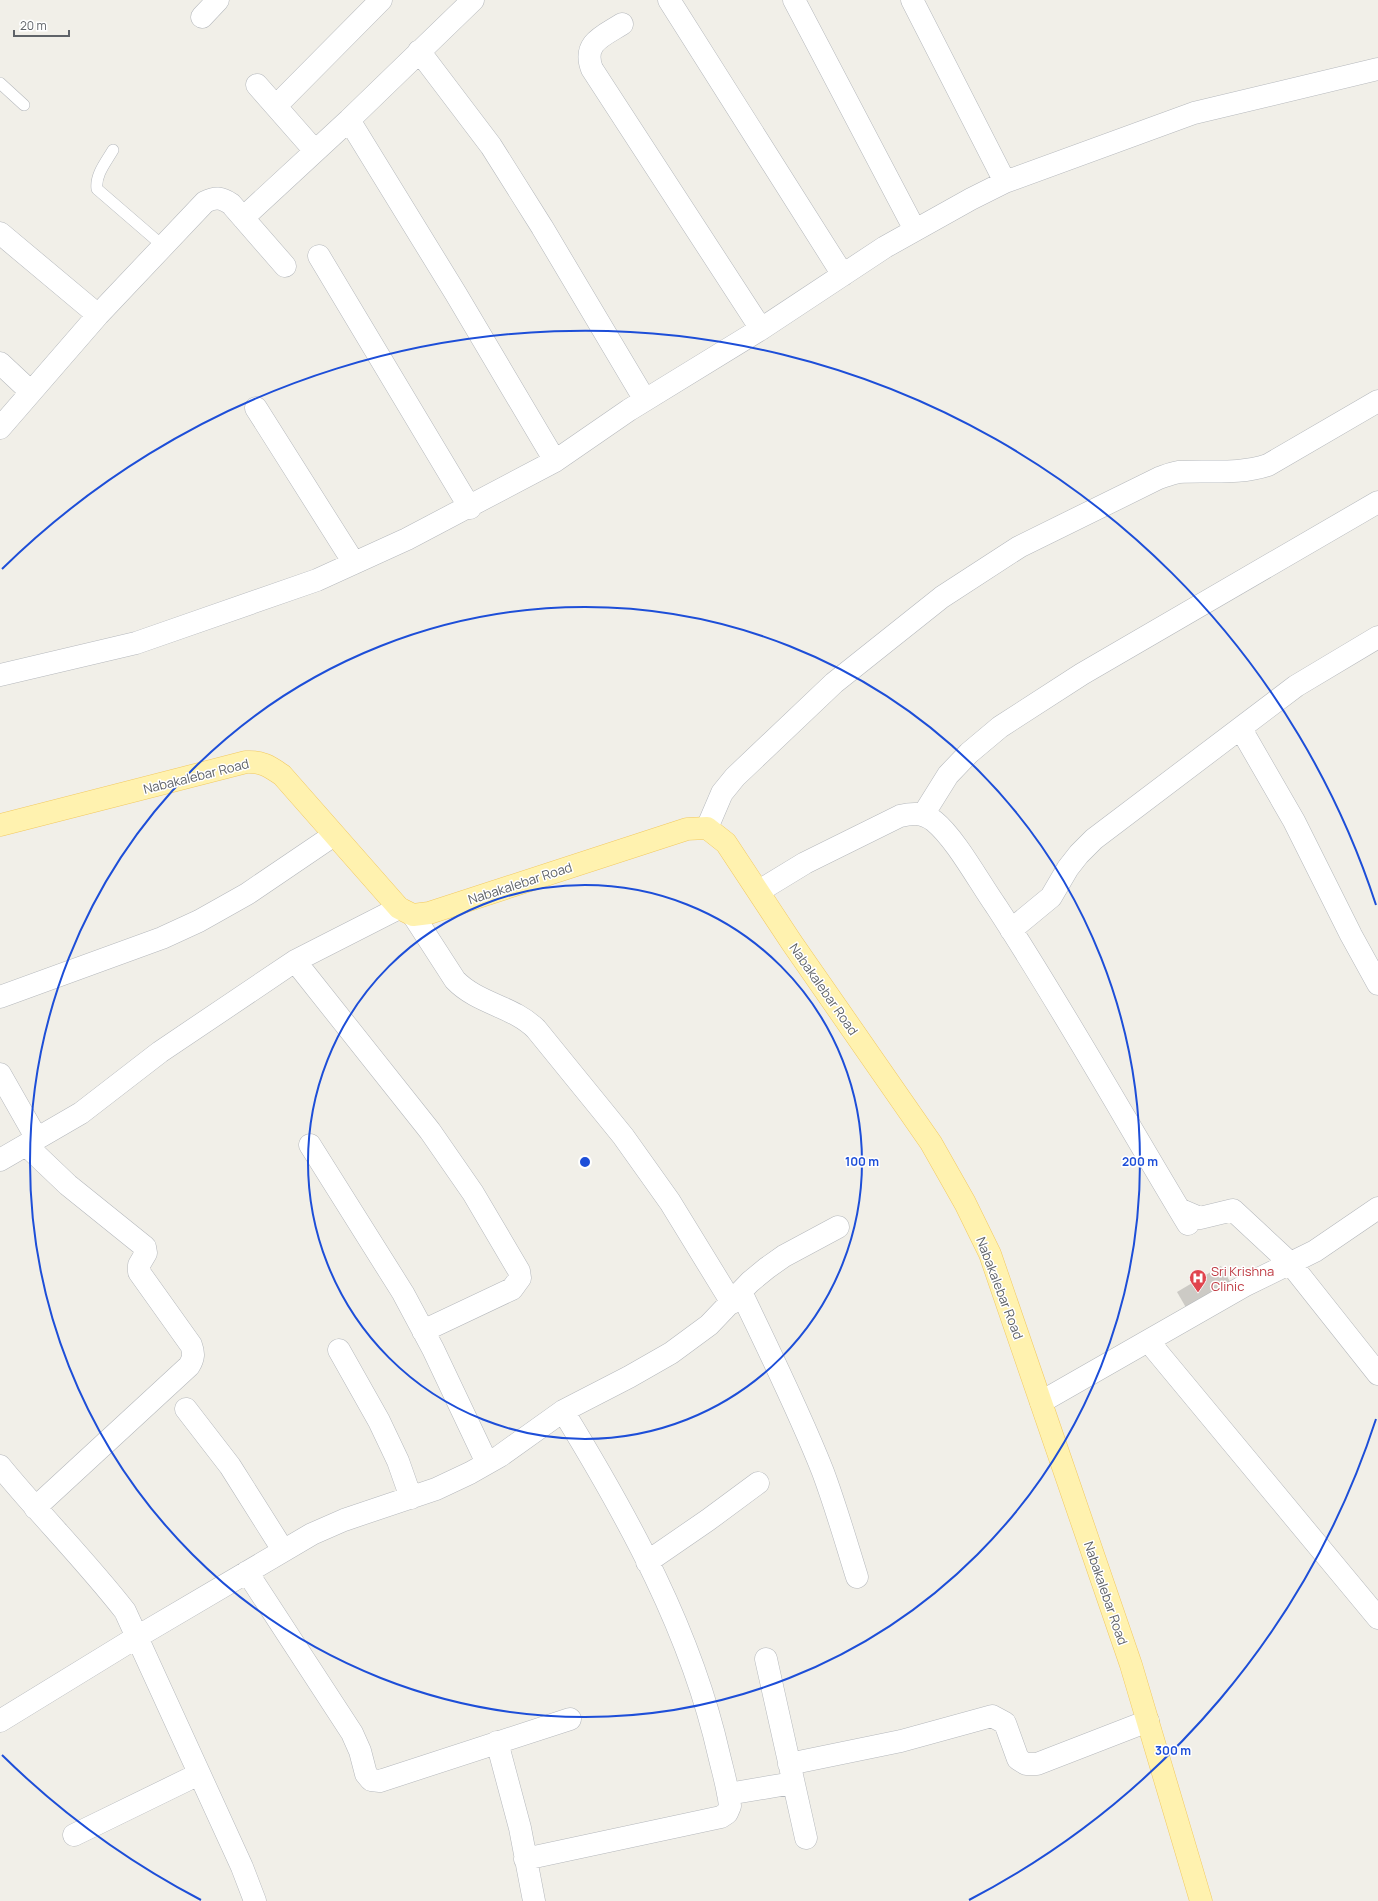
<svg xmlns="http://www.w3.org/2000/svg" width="1378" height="1901" viewBox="0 0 1378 1901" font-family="Manrope,sans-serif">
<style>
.building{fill:#cccac5}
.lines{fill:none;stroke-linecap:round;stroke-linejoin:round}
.service-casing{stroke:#b5b8bc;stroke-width:12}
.minor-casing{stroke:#b5b8bc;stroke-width:23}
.primary-casing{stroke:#f2c960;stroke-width:23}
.service{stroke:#fff;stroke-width:11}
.minor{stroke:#fff;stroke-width:22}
.primary{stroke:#fff2af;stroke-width:22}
.ring{fill:none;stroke:#1d4ed8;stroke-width:2}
.labels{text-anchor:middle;stroke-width:3;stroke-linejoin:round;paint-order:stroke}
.street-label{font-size:13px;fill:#5f6368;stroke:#fff}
.health-label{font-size:13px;fill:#be3a42;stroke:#fff;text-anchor:start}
.centre{fill:#1d4ed8;stroke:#fff;stroke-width:2}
.ring-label{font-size:12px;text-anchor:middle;font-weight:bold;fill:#1d4ed8;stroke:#fff;stroke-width:3;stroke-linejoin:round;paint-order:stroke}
</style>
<rect width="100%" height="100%" fill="#f1efe8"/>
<path class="building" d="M1221,1266L1232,1285L1188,1311L1177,1292Z"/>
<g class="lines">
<defs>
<path id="service" d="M0,83L24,105
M113,150C106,162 95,175 97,189L163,246"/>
<path id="minor" d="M669,0L843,275
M794,0L915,230
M912,0L1005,182
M202,17L218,0
M622,24C603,36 582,43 592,69L761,329
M419,51L491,146L542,227L645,400
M257,85L315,151
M276,106L381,0
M349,120L456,294L555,461
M243,218L349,120L473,0
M0,233L98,315
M319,256L470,508
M0,363L31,392
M256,408L354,563
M0,428L98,315L205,202C215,197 221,197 231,204L285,266
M0,675L136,643L317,580L407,539L555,461L629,410L761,329L885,247L971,199L1005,182L1194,113L1378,69
M1241,729L1294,821L1351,935L1378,984
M923,815L948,775L969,753L1000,727L1082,674L1378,502
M707,828L722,793L735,777L834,683L942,597L1019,547L1159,478C1165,476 1172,473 1179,472C1211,470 1237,475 1268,465L1378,401
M759,891L805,863L900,816C912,813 922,812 934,821C956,839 979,882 996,906C1064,1010 1124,1118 1188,1224
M413,915L455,980C478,1004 513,1006 536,1029L623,1136L670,1202L732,1303
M1011,930L1051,897L1068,868L1079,854L1094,839L1296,686L1378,637
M295,961L430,1131L473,1193L519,1271L520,1278L512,1289L423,1331
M0,997L162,938L199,921L247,894L334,835
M0,1074L37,1139
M26,1145L68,1185L145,1247L146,1253L139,1265V1272L191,1345C194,1353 194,1358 189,1366L35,1508
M310,1145L403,1293L433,1349L487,1463
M0,1160L81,1113L160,1052L295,961L399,908
M1179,1209L1200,1218L1233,1210L1290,1263L1378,1374
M741,1292C769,1351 799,1411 823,1472C836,1507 846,1542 857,1577
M1149,1342L1378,1618
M339,1350L379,1421L398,1461L411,1498
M1041,1402L1244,1286L1315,1251L1378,1208
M186,1409L230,1466L283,1550
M0,1466C41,1516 86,1561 125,1611L242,1867L255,1901
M647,1562L708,1520L758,1483
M247,1572L352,1733L360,1751L366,1774L371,1780L380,1781L570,1719
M766,1659L806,1838
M0,1721L137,1637L312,1534L344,1520L436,1489L470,1473L500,1456L563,1411L629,1377L671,1353L709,1325L750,1282L767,1268L784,1256L838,1227
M497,1742L520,1828L534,1901
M789,1764L901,1741L992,1716L1005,1723L1018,1759L1026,1764H1037L1148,1721
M728,1794L793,1783
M74,1835L199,1774
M525,1859L721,1817L727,1813L730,1806C728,1788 723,1772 719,1755C691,1631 629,1519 563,1411"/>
<path id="primary" d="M0,825L246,762C261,761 269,766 282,775L399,908L413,915L429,913L687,829L707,828L726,843L792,943L931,1143L965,1203L990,1254L1131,1665L1201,1901"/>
</defs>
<use href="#service" class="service-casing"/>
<use href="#minor" class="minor-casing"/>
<use href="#primary" class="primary-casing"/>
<use href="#service" class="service"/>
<use href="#minor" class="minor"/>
<use href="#primary" class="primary"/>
</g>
<g class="ring">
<circle cx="585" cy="1162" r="277"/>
<circle cx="585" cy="1162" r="555"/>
<path d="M1376 1419A832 832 0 0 1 969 1900M201 1900A832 832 0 0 1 2 1755M2 569A832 832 0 0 1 1376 905"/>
</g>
<defs>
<symbol id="hospital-pin" viewBox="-11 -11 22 30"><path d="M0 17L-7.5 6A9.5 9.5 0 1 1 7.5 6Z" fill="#e0444e" stroke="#fff"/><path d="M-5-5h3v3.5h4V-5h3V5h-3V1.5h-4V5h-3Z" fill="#fff"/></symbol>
</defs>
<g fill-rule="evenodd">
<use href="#hospital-pin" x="1188" y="1268" width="20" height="27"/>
</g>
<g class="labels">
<g class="street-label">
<text transform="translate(196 776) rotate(-14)" y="5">Nabakalebar Road</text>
<text transform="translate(520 883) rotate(-18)" y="5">Nabakalebar Road</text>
<text transform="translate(824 989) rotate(55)" y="5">Nabakalebar Road</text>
<text transform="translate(1000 1288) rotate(69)" y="5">Nabakalebar Road</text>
<text transform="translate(1106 1593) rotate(71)" y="5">Nabakalebar Road</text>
</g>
<g class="health-label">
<text x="1211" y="1276">Sri Krishna<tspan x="1211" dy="15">Clinic</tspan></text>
</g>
</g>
<circle cx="585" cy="1162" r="6" class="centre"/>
<g class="ring-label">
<text x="862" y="1166">100 m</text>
<text x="1140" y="1166">200 m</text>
<text x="1173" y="1755">300 m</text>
</g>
<path d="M14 30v6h55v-6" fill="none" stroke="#5f6368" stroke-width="2"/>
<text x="20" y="30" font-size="12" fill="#5f6368" stroke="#ffffff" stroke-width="3" paint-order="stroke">20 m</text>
</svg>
